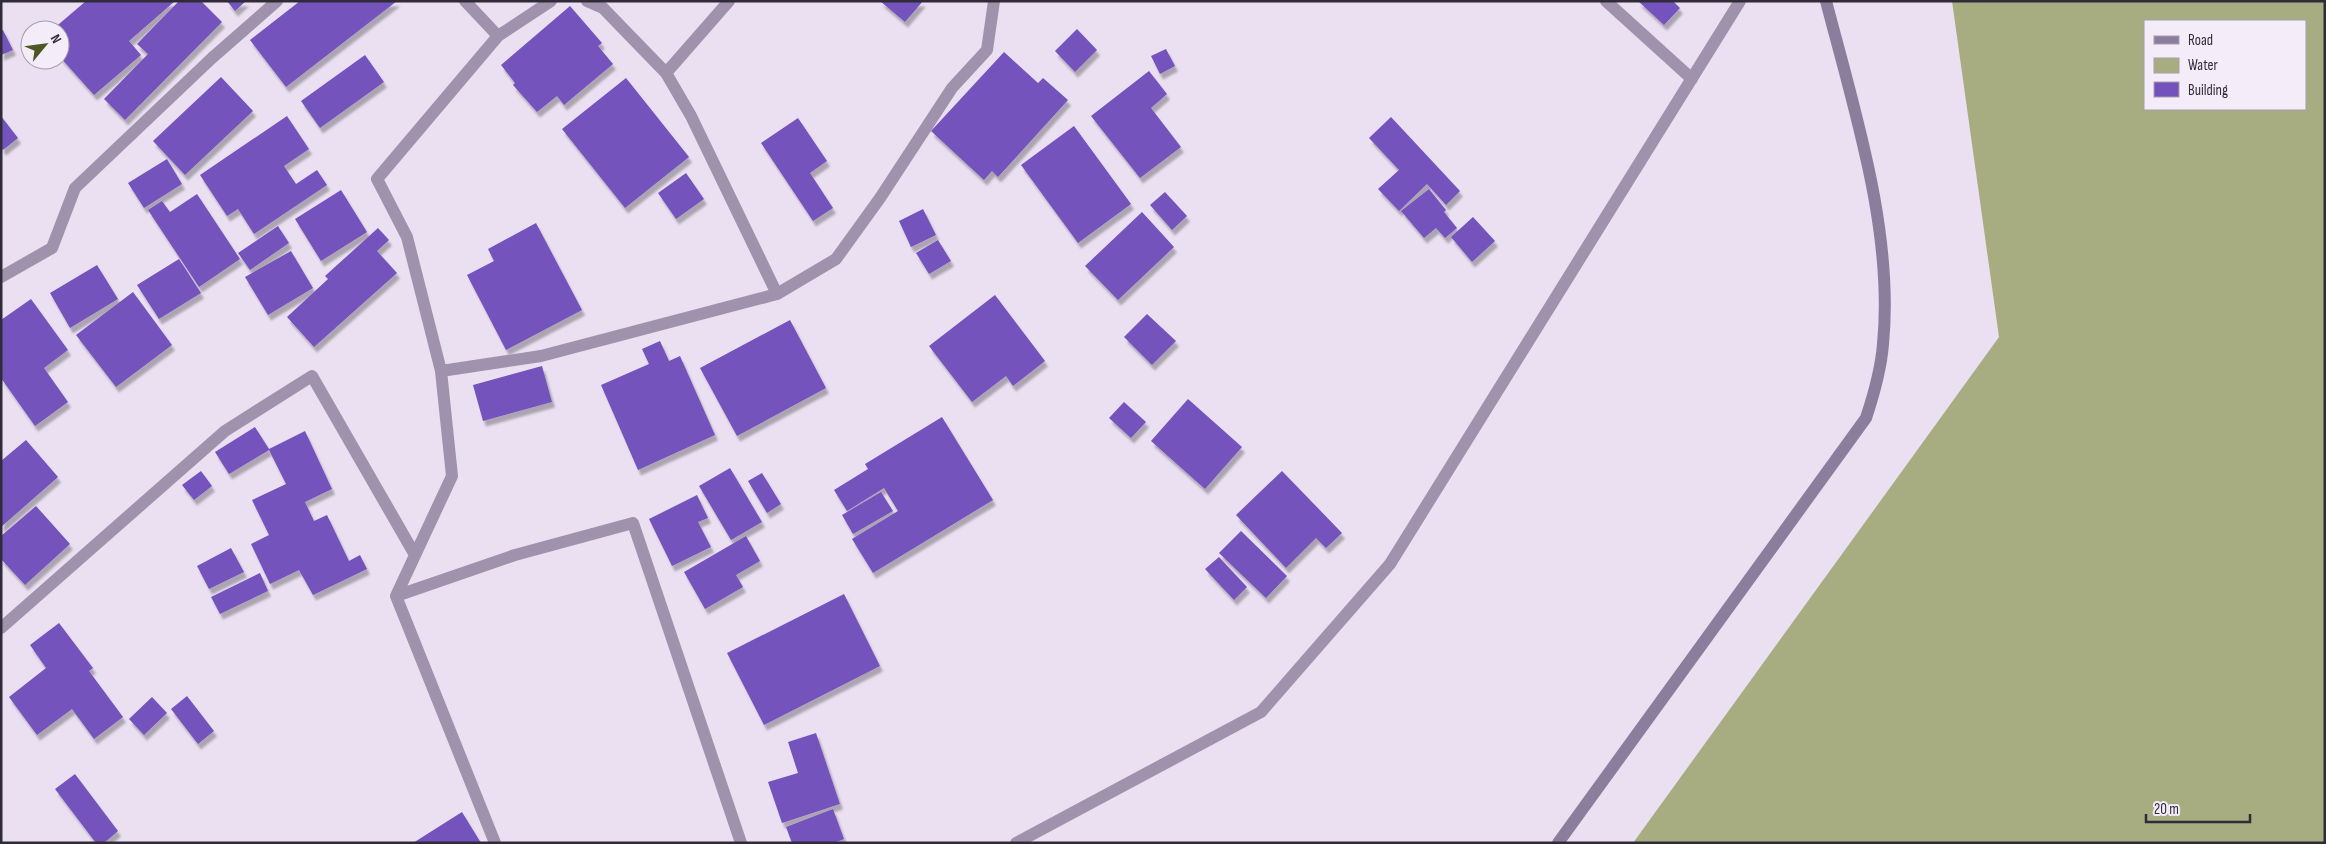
<svg xmlns="http://www.w3.org/2000/svg" width="2326" height="844" viewBox="0 0 2326 844" font-family="'Sofia Sans Condensed',sans-serif">
<style>
.water{fill:#a7ad81;fill-rule:evenodd}
.building{fill:#7452bd;filter:url(#shadow)}
.lines{fill:none;stroke-linecap:round;stroke-linejoin:round}
.street{stroke:#a092ac;stroke-width:12}
.secondary{stroke:#8b7e9d;stroke-width:12}
</style>
<defs>
<filter id="shadow"><feDropShadow dx="3" dy="5.5" stdDeviation="1" flood-color="#0004"/></filter>
</defs>
<rect width="100%" height="100%" fill="#eae0f1"/>
<path class="water" d="M1952,1H2325V843H1633L1999,337ZM2145,21H2305V109H2145Z"/>
<path class="building" d="M86,1H175L129,41L141,55L94,95L60,57V30H52Z
M179,1H201L222,22L125,120L104,99L148,54L137,44Z
M227,1H246L235,11Z
M300,1H397L286,87L250,40Z
M880,1H923L905,22Z
M1638,1H1673L1680,8L1664,25Z
M570,6L602,43L598,46L613,64L564,105L557,96L537,112L513,85L515,83L501,65Z
M1077,29L1097,50L1075,72L1055,51Z
M1,30H3L13,50L1,55Z
M1166,49L1175,66L1160,74L1151,56Z
M1004,52L1038,83L1043,78L1068,100L998,177L992,171L984,180L931,131Z
M365,55L384,82L320,128L301,101Z
M1149,71L1167,94L1151,108L1181,147L1140,178L1091,116Z
M221,77L253,111L185,175L153,141Z
M626,78L689,157L625,208L562,129Z
M1,116L18,138L3,150L1,147Z
M287,116L309,149L284,166L296,184L317,170L327,185L254,234L238,209L227,216L200,175Z
M1391,117L1460,191L1446,205L1427,184L1399,211L1378,189L1399,170L1369,138Z
M798,118L827,161L810,173L833,208L813,221L761,143Z
M1074,126L1131,204L1078,243L1021,165Z
M167,159L182,184L144,208L128,183Z
M686,173L704,199L676,219L658,193Z
M1429,189L1446,210L1444,212L1457,228L1445,238L1436,228L1424,238L1401,211Z
M341,190L367,232L321,261L295,219Z
M1165,192L1187,216L1172,230L1150,205Z
M197,194L240,259L199,287L148,210L162,201L170,212Z
M923,209L936,235L911,247L899,221Z
M1142,212L1174,247L1118,300L1085,266Z
M1473,217L1495,241L1472,262L1451,237Z
M536,223L582,310L506,350L467,275L494,261L488,249Z
M278,226L289,243L250,270L238,253Z
M378,228L389,240L377,251L397,273L314,347L287,317L328,279L325,276Z
M938,240L951,261L929,274L916,253Z
M291,251L313,288L268,315L245,277Z
M179,259L201,293L159,319L137,285Z
M97,265L118,299L70,328L50,293Z
M133,292L172,345L116,387L76,335Z
M995,295L1045,361L1013,386L1006,376L972,402L929,346Z
M31,299L68,350L44,368L68,402L35,426L1,378V320Z
M1147,314L1176,341L1152,365L1124,337Z
M790,320L826,388L737,436L700,368Z
M660,341L669,361L680,356L715,435L638,470L601,385L649,364L642,349Z
M542,366L552,402L483,421L473,385Z
M1188,399L1242,447L1205,489L1151,441Z
M1124,402L1146,422L1131,438L1109,418Z
M942,417L993,500L873,573L852,539L898,511L884,488L847,511L834,490L868,469L865,464Z
M255,427L269,449L305,431L332,489L305,502L314,521L327,515L349,561L360,555L367,569L313,595L299,570L270,584L251,544L269,535L252,500L286,484L269,450L229,474L215,452Z
M26,440L58,477L1,527V461Z
M730,468L762,522L731,540L699,486Z
M201,471L212,486L194,500L182,485Z
M1282,471L1342,533L1326,548L1316,538L1286,568L1236,515Z
M762,473L781,504L767,513L748,481Z
M881,492L893,511L853,534L842,515Z
M697,495L708,518L698,522L711,547L672,566L649,519Z
M36,506L70,544L25,585L1,559V536Z
M1241,531L1287,576L1266,598L1219,553Z
M746,536L760,561L736,575L743,587L705,609L684,572Z
M231,548L244,572L209,589L197,566Z
M1219,557L1247,587L1234,600L1205,569Z
M260,573L268,591L220,614L211,597Z
M844,594L880,666L764,725L727,653Z
M59,623L93,668L89,671L123,717L94,739L72,709L37,735L9,697L46,668L30,645Z
M187,696L214,731L198,744L171,709Z
M152,697L167,713L144,735L129,719Z
M816,733L840,804L782,823L768,782L798,773L788,742Z
M75,774L118,831L104,843H96L55,789Z
M833,809L844,839L834,843H792L786,827Z
M462,812L481,843H413Z"/>
<g class="lines">
<path class="street" d="M465,1L498,36
M587,1L603,8L666,73L691,116L777,294
M1606,1L1692,79
M666,73L729,1
M1,277L52,248L75,188L212,58L277,1
M441,371L541,356L777,294L836,259L880,198L952,88L987,50L994,1
M396,596L452,476L441,371L407,237L377,179L498,36L551,1
M1,628L225,431L312,376L415,555
M495,843L396,596L515,555L633,523L741,843
M1016,843L1261,712L1390,564L1740,1"/>
<path class="secondary" d="M1558,843L1866,418C1874,394 1881,370 1883,344C1894,232 1854,109 1826,1"/>
</g>
<rect width="2326" height="844" fill="none" stroke="#302b38" stroke-width="5"/>
<rect x="2144" y="20" width="162" height="90" fill="#f4ecf9" stroke="#a69fac"/>
<rect x="2154" y="36" width="25" height="8" fill="#8b7e9d" stroke="#a69fac"/>
<text x="2188" y="45" font-size="15" fill="#302b38">Road</text>
<rect x="2154" y="58" width="25" height="15" fill="#a7ad81" stroke="#a69fac"/>
<text x="2188" y="70" font-size="15" fill="#302b38">Water</text>
<rect x="2154" y="82" width="25" height="15" fill="#7452bd" stroke="#a69fac"/>
<text x="2188" y="95" font-size="15" fill="#302b38">Building</text>
<g transform="translate(45 45) rotate(61)"><circle r="24" fill="#f4ecf9" stroke="#a69fac"/>
<path d="M0-4L9 19L0 12L-9 19Z" fill="#4f5623"/>
<text y="-8" font-size="14" font-weight="bold" text-anchor="middle" fill="#302b38">N</text>
</g>
<path d="M2146 814v8h104v-8" fill="none" stroke="#302b38" stroke-width="2.5"/>
<text x="2154" y="814" font-size="15" fill="#302b38" stroke="#f4ecf9" stroke-width="4" paint-order="stroke">20 m</text>
</svg>
